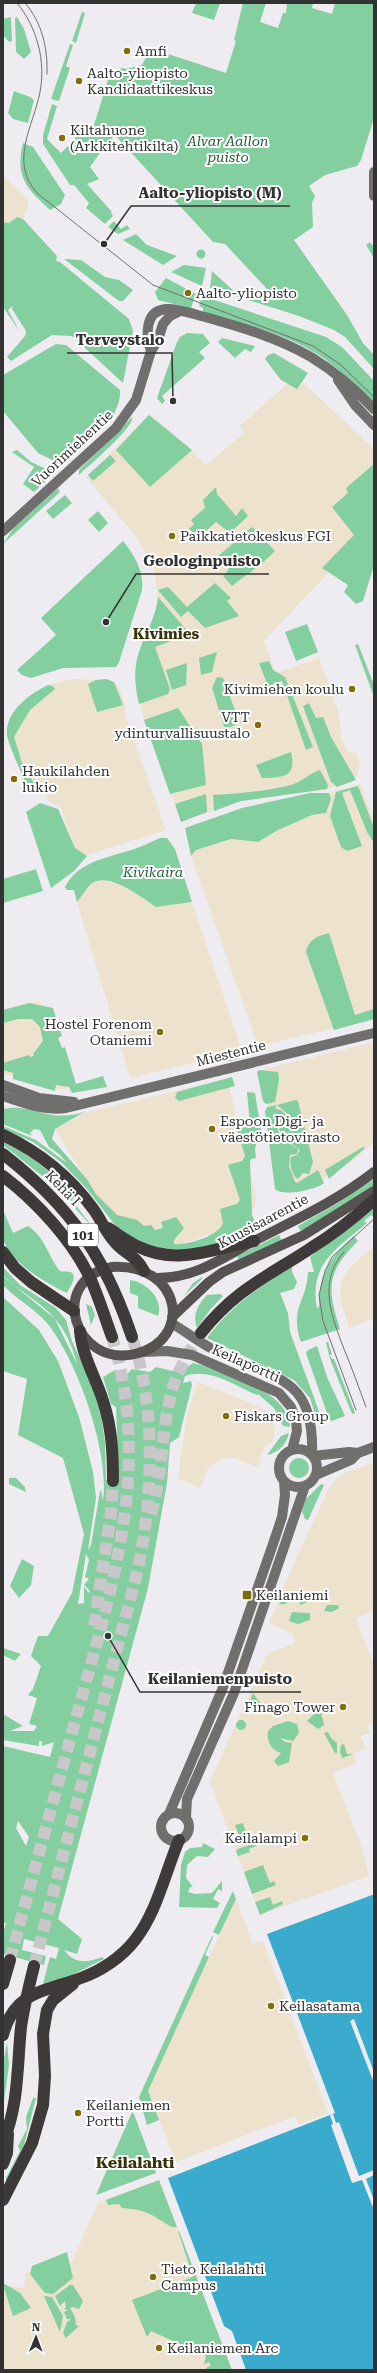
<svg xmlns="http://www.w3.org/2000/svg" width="377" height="2373" viewBox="0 0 377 2373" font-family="'Roboto Serif',serif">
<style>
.commercial{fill:#ece2cd}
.green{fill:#84cfa0;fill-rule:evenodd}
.water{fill:#3aabcc}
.pier{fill:#eeecf0}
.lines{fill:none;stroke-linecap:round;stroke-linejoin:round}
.highway-tunnel{stroke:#c9c7ca;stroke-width:12;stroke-dasharray:12 6;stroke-linecap:butt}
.secondary{stroke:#716e6e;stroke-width:10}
.primary{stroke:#555251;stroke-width:10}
.highway{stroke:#3e3a39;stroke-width:12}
.tram{stroke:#706f71;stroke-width:1}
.poi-dot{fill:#7f6e0a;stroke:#fff;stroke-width:1.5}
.labels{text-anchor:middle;stroke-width:4;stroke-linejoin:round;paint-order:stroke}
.shield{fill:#fff;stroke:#707070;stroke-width:1}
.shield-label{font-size:13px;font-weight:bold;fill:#333233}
.poi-label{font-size:14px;fill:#333233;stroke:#fff;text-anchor:start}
.park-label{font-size:14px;font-style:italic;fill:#225e3c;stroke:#fff}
.street-label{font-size:14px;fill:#333233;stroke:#fff}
.neighbourhood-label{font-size:15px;font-weight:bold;fill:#3a3206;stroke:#fff}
.quarter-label{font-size:16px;font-weight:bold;fill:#3a3206;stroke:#fff}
.leader{fill:none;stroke:#333233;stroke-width:1.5}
.callout-dot{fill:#333233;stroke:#fff;stroke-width:1.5}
.callout-label{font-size:15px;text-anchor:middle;font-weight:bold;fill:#333233;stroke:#fff;stroke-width:4;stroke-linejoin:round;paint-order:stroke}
</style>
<rect width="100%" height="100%" fill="#eeecf0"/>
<path class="commercial" d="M3,175L29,202L23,219L17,217L3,225Z
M296,376L374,449V466L362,537L264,641L276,673L319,658L338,710L342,741L350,753L355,752L360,763L356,778L327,789L241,801L181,822L144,720L135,680L137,662L156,611L158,597L154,569L137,538L86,477L149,415L169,430L206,465L244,433L240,426Z
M74,679L110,680L118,685L126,709L124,712L166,830L78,858L60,806L48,801L44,789L30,793L7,735L11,716L26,698L48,685Z
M360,784L374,822V1019L258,1046L191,856L196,850L231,839L258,842L278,830L312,815L326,813L331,799L329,793Z
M102,880L126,887L156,907L192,902L242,1051L130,1078L77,902L92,883Z
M40,1001L67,1090L41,1086L3,1073V1010Z
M374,1042V1142L351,1162L322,1179L294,1187L271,1125L261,1070Z
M227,1079L257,1201L248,1221L181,1244H161L131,1230L95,1194L55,1129L88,1112Z
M374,1246V1318L349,1328L340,1298L342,1280L350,1267Z
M198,1382L258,1406L268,1412L275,1427L273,1441L264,1448L257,1467L234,1458L222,1459L208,1468L200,1488L178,1478L187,1415Z
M374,1463V1610L356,1618L374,1665V1722L367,1724L370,1733L361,1736L366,1748L354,1753L357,1763L333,1773L362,1847L369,1876L260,1915L210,1782L267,1654L295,1643L292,1633L269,1623L294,1563L328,1490L337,1478L345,1473Z
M236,1899L253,1944L263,1941L328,2113L299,2124L295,2116L176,2162L148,2091Z
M159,2180L232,2370H3V2285L24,2288L26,2272L65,2277L98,2203Z"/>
<path class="green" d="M196,3H220L214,20L192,13Z
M243,3H266L260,22L278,28L283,13H286L287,3H313L312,8L332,14L335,3H374V118L361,160L357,166L325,175L309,186L315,196L312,203L313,227L294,240L347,315L363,343L374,355V369L345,337L334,330L299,316L210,288L212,271L238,295L256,299L267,289L225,244L213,242L114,134L106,150H102L90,167L99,179L87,184L112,212L111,213L113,216L105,224L86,208L89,203L74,185H70L43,144V135L52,104L57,106L47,139L61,153L75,139L80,124L93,128L109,77L114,78L116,75H119L121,68L126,69L142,65L149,52L168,54L226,73L236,41L234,40Z
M82,12L85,13L76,43L72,41Z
M11,17L12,41L9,42L3,35V19Z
M17,17L24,29L31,52L24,59L16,52L15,18Z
M70,44L73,45L66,66L70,68L59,101L51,99Z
M14,91L30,97L34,100L28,123L13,119L8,113Z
M23,143L33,147L65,195L61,204L50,210C26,188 15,177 23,143Z
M17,217L23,219L57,256L56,261L60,262L129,319L133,331L123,383L72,336L52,335L11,361L7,357L25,336L26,331L12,309L13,306L8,310L20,332L3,307V222L9,223Z
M114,221L121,229L127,225L130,229L118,234L108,227Z
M136,234L147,245L177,256L163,265L123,240Z
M370,242L374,247V258L366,245Z
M196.5 254a4.5 4.5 0 1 1 9 0a4.5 4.5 0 1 1-9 0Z
M64,259L81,260L105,277L119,280L133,290L123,301H119Z
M184,265L206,268L202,286L171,272Z
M166,278L196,294L191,308L158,300L155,292Z
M202,296L326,337L342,347L374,381V405C358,388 342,371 322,357C287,334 243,324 203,312V308L199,306Z
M187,333L203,334L210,343L199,352L205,358L162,396L165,401L162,404L157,398L177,342L180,337Z
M222,338L255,346L251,352L245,349L235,358L218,342Z
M56,344L66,345L120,390C121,400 115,414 109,422L34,492L23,484L34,467L12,452L17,450L31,462L46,469L54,461L38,453L3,411V375Z
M274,353L308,373L297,389L281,380L265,359L268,355Z
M149,415L192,450L150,487L116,450Z
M132,417C136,426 88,466 79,475V470Z
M110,455L116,461L93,481L88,475Z
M374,464V565L363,601L356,604L344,592L348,585L322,568L354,535L332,507L348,493L346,488Z
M216,487L217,494L236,516L242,508L248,516L230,533L216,522L199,537L189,529L194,524L191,520L205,508L203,500Z
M58,488L60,492L3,544L13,529Z
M65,495L72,503L53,519L46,511Z
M98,511L108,523L99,532L88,520Z
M252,527L275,551C262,565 247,574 232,586L223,576L229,569L217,557Z
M123,541C135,556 144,571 142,590L119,662L116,667L63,668L31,678L22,675L17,670L56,635L41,618Z
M215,583L231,598L227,601L239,616L205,628L188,611L181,617L158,590L168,587L187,607Z
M158,597L190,634L155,647L170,689L168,694L139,704C135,687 133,669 139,652C145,633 156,618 158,597Z
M307,624L318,652L296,661L285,632Z
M358,644L374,685V697L355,645Z
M217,652L212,672L201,675L199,658Z
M269,661L273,670L285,677L313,747L306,750L282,681L268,686L259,663Z
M187,663L186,685L172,690L166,670Z
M217,677L223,678L239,721L242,722L225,729L212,688Z
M106,679L114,682L123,705L97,712L88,684L96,680Z
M48,685L53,686L55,689L30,710L14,737L22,763L38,790L30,793C25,780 9,747 7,735C5,711 30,694 48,685Z
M309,703L316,718L323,717L331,737L356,780L337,787L331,782L303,706Z
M178,708L202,744L206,785L170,794L144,720Z
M291,752C297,778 283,777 262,778L256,765Z
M320,770L328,785L327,789L241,801L214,811L213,795C230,794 282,790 296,783C305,779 310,773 320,770Z
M358,786L374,828V843L367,832L350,790L342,793L362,846L347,851L341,847L330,816L336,792Z
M310,793H329L331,799L326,813L312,815L278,830L258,842L231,839L196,850L191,856L185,828L242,808Z
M206,794L207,812L181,822L175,804Z
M40,803L58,809L75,848L87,856L74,871L51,888L26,812Z
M160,838H167L175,849L192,902L156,907C143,898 107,870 91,884C86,889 82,896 77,902L74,890H67L65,887C79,859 114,857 140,847C147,844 153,841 160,838Z
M36,869L43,891L3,903V879Z
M329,933L355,1015L374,1009V1019L334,1030L306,952C309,939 316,937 329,933Z
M29,1003L53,1008L62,1036L58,1038L62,1048L65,1047L76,1084L103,1076L107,1087L72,1093L69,1087L56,1085L55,1091L13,1079V1073L3,1070V1063L29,1055L30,1057L34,1056L33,1054L43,1041L40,1027L32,1019H18L3,1023V1010Z
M240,1055V1058L231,1061L218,1060Z
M259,1070L278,1072L279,1080L275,1102L266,1104L263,1101L257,1072Z
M232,1077L235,1086L179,1101L175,1098L177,1092Z
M247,1092L255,1093L263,1143L257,1141L255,1149L256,1158L251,1159L250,1162L252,1215L258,1231L193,1252L146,1246L115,1225L87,1189L62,1163L33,1142L3,1129V1126L36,1140L67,1163L59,1154L49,1147L40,1130L34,1129L30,1133L32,1136L3,1124V1109C32,1102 51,1125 86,1111L55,1129L52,1139L86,1178L96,1194L117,1215L137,1220L144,1226L151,1225L155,1230L163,1228L161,1222L176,1217L184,1228L174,1240V1244C188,1245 219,1236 223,1223L220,1209L237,1204L240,1200L228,1165L242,1161L245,1156L237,1129L250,1126Z
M296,1100L298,1101L313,1162L309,1174L303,1173L298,1179C292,1176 289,1163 291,1157L297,1155L300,1150C291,1143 279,1138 279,1125L287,1121L289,1115L277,1105Z
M277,1105L275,1108L282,1111L287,1116L286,1120L277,1124C277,1136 289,1144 298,1149L297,1154L290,1155L289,1166L295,1182L297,1183L318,1170L324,1183C316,1190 282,1197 275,1189L265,1111L267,1107Z
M3,1142C30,1155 55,1173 74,1197L72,1200L93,1228L55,1186L3,1145Z
M363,1147L365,1148L329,1179L325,1170Z
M374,1179V1186L301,1232L298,1226L338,1203Z
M374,1206V1217L371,1215L364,1221L367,1223C341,1246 308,1262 317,1308L319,1307C318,1276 330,1256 354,1236L358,1241C326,1273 327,1288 340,1329L301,1342C289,1307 307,1302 308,1272H314L310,1257Z
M3,1210L13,1233L28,1226C45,1237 48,1256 60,1271C63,1272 66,1271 70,1272C79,1275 70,1287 67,1293C47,1284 8,1261 3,1238C1,1229 3,1218 3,1210Z
M279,1235L282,1241L239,1260L237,1256Z
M3,1267L20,1285L56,1308L66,1320L72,1341L93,1388L101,1416L105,1442L106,1480L119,1481L116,1407L111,1404L103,1377L115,1370L126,1375L132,1369L150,1372L156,1367L173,1371L178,1366H189L193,1363L205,1366C233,1378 288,1391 290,1427L283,1426L274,1408L258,1394L257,1395C236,1386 209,1367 185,1376L183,1383L191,1381L192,1385L179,1437L170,1443L167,1483L148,1588L58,1919L82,1939L77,1954L64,1950C74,1964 87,1963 102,1957L104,1959L70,1976L43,1984L50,1957L56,1959L59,1948L24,1939L22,1950L46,1956L44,1965L3,1954V1933L6,1923H3V1746L50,1757L54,1742L42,1746V1741H39V1746L3,1740V1714L23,1726L10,1731H34L37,1726L29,1724L37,1698L28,1695L33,1689L41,1666L31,1656L38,1636H48L72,1593L84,1534L63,1458L18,1435L27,1379L3,1371V1297L39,1330L58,1361L79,1417L93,1472L96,1498L88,1550L91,1545L100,1491L101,1490L103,1500C110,1452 77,1360 47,1323C34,1308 16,1299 3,1285V1276L12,1284L3,1275ZM15,1286C48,1310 66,1321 77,1364L55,1319ZM86,1554L89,1560L85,1577L89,1579L84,1585L90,1591L89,1593L84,1587V1603L78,1604ZM18,1821L29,1837L26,1846L16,1828Z
M292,1267V1272L297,1282L294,1289L280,1293L288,1313L290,1332L320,1414L322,1422L319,1427L310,1398L294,1380L207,1338C230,1307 259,1287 292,1267Z
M202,1277V1279L184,1296L193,1283Z
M130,1280C146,1282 164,1299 158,1316L138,1308V1296L130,1293Z
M220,1294L223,1296L210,1310L197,1328C192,1314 198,1305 207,1295Z
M86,1304L92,1307L95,1315L91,1325Z
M326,1342H328L332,1354L330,1355L332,1359H334L355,1413L352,1414L330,1359Z
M317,1346L327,1377L345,1416L332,1421L329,1419L306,1353L308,1350Z
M289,1433C287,1444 278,1453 267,1455L281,1436Z
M289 1468a10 10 0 1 1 20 0a10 10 0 1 1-20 0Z
M9,1478H16L25,1487L26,1492L9,1484Z
M321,1484L324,1485L308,1520L305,1519L302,1511L305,1500Z
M22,1559L34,1566L31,1585L19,1598L10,1586Z
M309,1593H312L313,1600L300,1605L299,1597Z
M278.5 1600a4.5 4.5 0 1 1 9 0a4.5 4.5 0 1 1-9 0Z
M327,1605H338L339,1608L332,1612L324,1611Z
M292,1612L310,1613V1620L298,1624L289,1621Z
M3,1648L21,1654L15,1661L3,1655Z
M253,1693L261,1704L260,1708L254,1711L247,1708Z
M320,1708L324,1725L318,1729L307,1721Z
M236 1725a5 5 0 1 1 10 0a5 5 0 1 1-10 0Z
M288,1721L297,1724L299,1733L293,1741L280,1738L285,1742L292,1743L289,1762L278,1766L274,1761L281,1753C272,1750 266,1742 268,1731L273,1726Z
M328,1732L331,1738L337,1743V1753H335L324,1733Z
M344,1744L347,1754H353L342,1758L340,1751L341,1745Z
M243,1823L248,1838L241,1841L235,1825Z
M203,1843L215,1849L208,1857L197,1856L187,1865L186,1878L193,1887H190L188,1892L195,1894L212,1893L222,1881V1891L218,1889L213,1899L220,1903L217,1908L179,1907L181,1865L185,1852L190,1848L202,1847Z
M255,1843L256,1846L249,1849L250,1852L238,1856L236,1851L238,1849Z
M263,1865L270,1883L274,1881L276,1885L252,1894L244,1872Z
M233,1891L236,1899L219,1935L213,1932Z
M270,1897L273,1905L282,1901L283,1904L260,1915L255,1902Z
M212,1936L213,1937L205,1955L209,1957L148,2091L159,2120L147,2125L139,2097Z
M7,2042L9,2065L3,2109V2064Z
M33,2098H36L24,2145L6,2184V2178L20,2151L18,2146L27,2129L26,2117Z
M132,2112L134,2114L156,2173L96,2195Z
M159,2180L177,2227C170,2228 166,2223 160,2220C148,2211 136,2209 122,2208L119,2204L108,2205L106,2200Z
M178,2231H179L232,2370H207L206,2368L211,2365L209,2362L204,2364L206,2356L151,2331L147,2337L132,2300L193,2277Z
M67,2252L73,2278L53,2294L45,2293L30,2274L32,2266Z
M5,2284L20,2293L31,2308L13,2316L3,2285Z
M70,2285H73L83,2301L79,2309L73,2307L70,2308L75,2317L76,2325L79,2326L66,2338L63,2333L67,2322L71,2319H67L64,2312L68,2310L63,2309L66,2308L65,2301L60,2306L55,2296Z
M44,2296L52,2297L63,2316L60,2332Z"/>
<path class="water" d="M372,1895H374V2370H246L232,2331L224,2326L168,2178L335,2113L267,1934Z"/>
<path class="pier" d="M354,2019L374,2072V2083L350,2021Z
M333,2114L336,2123L339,2122L359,2176L374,2170V2175L366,2179L374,2200V2210L362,2180L352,2183L331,2125L333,2124L330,2115Z"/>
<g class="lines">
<path class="highway-tunnel" d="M151,1514C163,1474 161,1431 172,1390C178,1369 190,1351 201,1333
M94,1626L111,1513L113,1481
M10,1960C32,1879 54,1798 76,1718C111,1590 153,1469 112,1337
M34,1966L136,1577C153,1504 157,1409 132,1337"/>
<path class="secondary" d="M374,172V196
M151,351C146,336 144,311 166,309C178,308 193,314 205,317C241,327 278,338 311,357C334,371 355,389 374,409
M338,380L355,405L374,425
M3,531L116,428L136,400L151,351L158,340L163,324L170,316L180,311
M3,1085L39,1098L74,1102
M3,1096C24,1103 43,1111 66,1108L374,1033
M171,1323C187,1332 201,1344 218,1352C276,1380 315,1376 312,1455
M143,1352L167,1351L192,1355L279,1393L291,1407L296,1420L297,1431L292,1450
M279 1468a19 19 0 1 1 38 0a19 19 0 1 1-38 0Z
M313,1456L349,1452L358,1453
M316,1475L351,1460L358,1453L374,1447
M161 1827a14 14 0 1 1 28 0a14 14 0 1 1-28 0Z
M169,1814L222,1690L273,1544L282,1517L285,1495L284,1481
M186,1817L187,1799L234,1693L305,1486"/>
<path class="primary" d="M112,1267C182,1263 194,1340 135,1354C74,1368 47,1280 112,1267Z
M158,1278C195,1278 223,1258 254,1241C295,1220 337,1201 374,1172
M172,1317L209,1282L223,1272L304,1235L374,1191"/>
<path class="highway" d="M3,1135C39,1152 71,1178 94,1210C101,1220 106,1232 114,1241C124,1254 135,1254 144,1271
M3,1154C70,1206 105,1256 132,1337
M3,1176C37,1202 73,1241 91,1280C99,1298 105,1318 112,1337
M108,1228C118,1234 128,1242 139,1247C178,1266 214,1248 254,1241
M3,1252L15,1268L31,1282L74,1311
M80,1331C82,1356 96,1378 103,1401C112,1428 113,1453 113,1481
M201,1333C236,1289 267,1277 311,1248C334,1234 354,1218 374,1200
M3,1984L10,1960
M3,2035C14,1991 46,1991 81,1978C101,1971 122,1957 135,1940C157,1912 165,1873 179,1840
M3,2142C19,2105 17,2066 21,2027C24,2006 29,1986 34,1966
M3,2164L7,2153L8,2134
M3,2200L32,2143L43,2105L45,2076L43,2034L47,2010L53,2000L73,1984"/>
<path class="tram" d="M17,3C37,27 46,61 40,92C33,127 9,162 37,193L153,285L313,346L341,365L374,397
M25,3C42,22 48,49 47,74
M344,1252C317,1282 332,1317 344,1349C352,1368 359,1388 366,1407
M356,1410L323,1321L319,1295L325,1271L332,1257L374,1219"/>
</g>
<g class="poi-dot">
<circle cx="127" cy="51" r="4"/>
<circle cx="79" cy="81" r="4"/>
<circle cx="62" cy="138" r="4"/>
<circle cx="188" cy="293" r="4"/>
<circle cx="172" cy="536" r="4"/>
<circle cx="352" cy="689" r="4"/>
<circle cx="258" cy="725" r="4"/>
<circle cx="14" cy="779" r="4"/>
<circle cx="160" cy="1032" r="4"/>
<circle cx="212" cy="1129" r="4"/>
<circle cx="226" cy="1416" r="4"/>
<rect x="242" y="1590" width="10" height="10" rx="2"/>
<circle cx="343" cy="1707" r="4"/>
<circle cx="305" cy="1838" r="4"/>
<circle cx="271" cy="2006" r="4"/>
<circle cx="78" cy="2113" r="4"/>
<circle cx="153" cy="2277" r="4"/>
<circle cx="159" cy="2348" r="4"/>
</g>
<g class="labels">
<rect class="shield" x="68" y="1224" width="30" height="22" rx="3"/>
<g class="shield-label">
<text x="83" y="1240">101</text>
</g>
<g class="poi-label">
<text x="135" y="56">Amfi</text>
<text x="87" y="78">Aalto-yliopisto<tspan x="87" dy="16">Kandidaattikeskus</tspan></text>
<text x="70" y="135">Kiltahuone<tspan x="70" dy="16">(Arkkitehtikilta)</tspan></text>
<text x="196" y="298">Aalto-yliopisto</text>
<text x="180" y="541">Paikkatietokeskus FGI</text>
<text x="344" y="694" text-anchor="end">Kivimiehen koulu</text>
<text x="250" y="722" text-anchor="end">VTT<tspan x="250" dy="16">ydinturvallisuustalo</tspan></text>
<text x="22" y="776">Haukilahden<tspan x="22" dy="16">lukio</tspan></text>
<text x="152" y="1029" text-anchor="end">Hostel Forenom<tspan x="152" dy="16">Otaniemi</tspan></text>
<text x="220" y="1126">Espoon Digi- ja<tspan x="220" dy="16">väestötietovirasto</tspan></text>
<text x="234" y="1421">Fiskars Group</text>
<text x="256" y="1600">Keilaniemi</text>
<text x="335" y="1712" text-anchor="end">Finago Tower</text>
<text x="297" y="1843" text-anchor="end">Keilalampi</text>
<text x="279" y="2011">Keilasatama</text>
<text x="86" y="2110">Keilaniemen<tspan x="86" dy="16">Portti</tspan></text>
<text x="161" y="2274">Tieto Keilalahti<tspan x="161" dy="16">Campus</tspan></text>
<text x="167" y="2353">Keilaniemen Arc</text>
</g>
<g class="park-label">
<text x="228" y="146">Alvar Aallon<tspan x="228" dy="16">puisto</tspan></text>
<text x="153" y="877">Kivikaira</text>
</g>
<g class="street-label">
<text transform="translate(72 448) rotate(-43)" y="5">Vuorimiehentie</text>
<text transform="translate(231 1053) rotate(-14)" y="5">Miestentie</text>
<text transform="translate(63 1188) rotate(46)" y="5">Kehä I</text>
<text transform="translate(263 1221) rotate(-28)" y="5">Kuusisaarentie</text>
<text transform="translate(246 1363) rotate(24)" y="5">Keilaportti</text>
</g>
<g class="neighbourhood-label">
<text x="166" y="639">Kivimies</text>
</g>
<g class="quarter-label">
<text x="135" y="2168">Keilalahti</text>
</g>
</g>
<path class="leader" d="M104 244L131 206H290M173 401L172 353H67M106 622L136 574H269M108 1636L140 1692H301"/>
<g class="callout-dot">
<circle cx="104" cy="244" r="4"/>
<circle cx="173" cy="401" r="4"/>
<circle cx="106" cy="622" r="4"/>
<circle cx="108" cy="1636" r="4"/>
</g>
<g class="callout-label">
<text x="210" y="198">Aalto-yliopisto (M)</text>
<text x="120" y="345">Terveystalo</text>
<text x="202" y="566">Geologinpuisto</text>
<text x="220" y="1684">Keilaniemenpuisto</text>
</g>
<rect width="377" height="2373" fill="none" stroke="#333233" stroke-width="8"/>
<g transform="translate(36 2337) rotate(1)" stroke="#ffffff" stroke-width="3" paint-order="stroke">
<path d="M0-3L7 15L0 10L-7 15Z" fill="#333233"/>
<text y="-6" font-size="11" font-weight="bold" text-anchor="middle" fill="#333233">N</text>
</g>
</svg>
